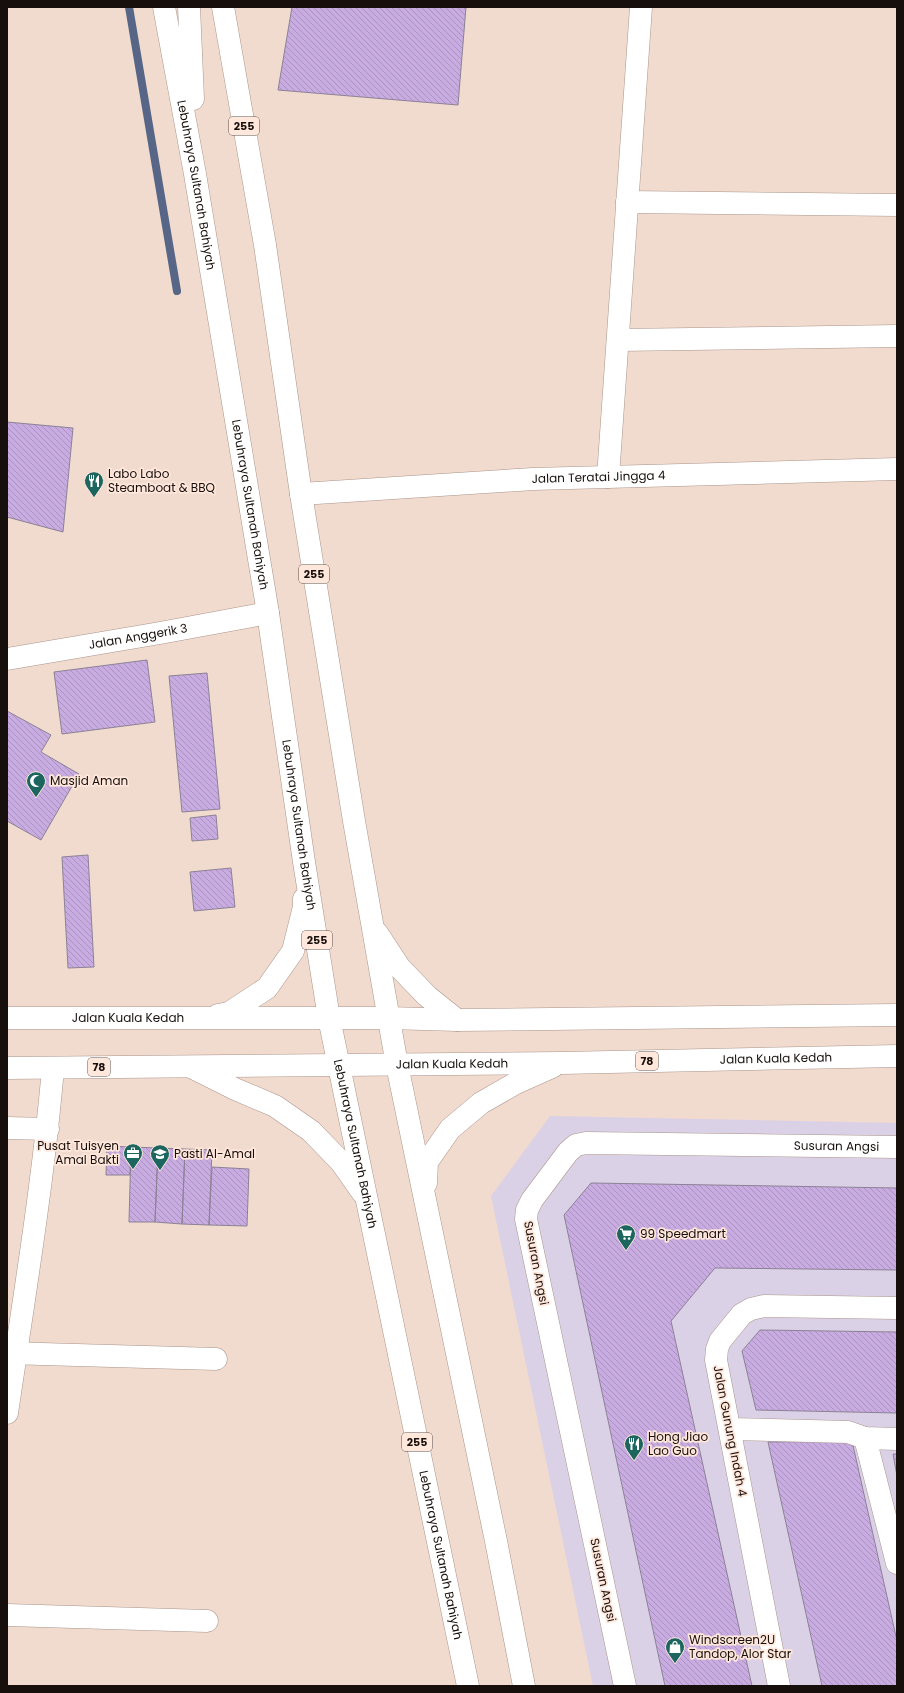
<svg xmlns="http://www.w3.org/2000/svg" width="904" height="1693" viewBox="0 0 904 1693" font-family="Poppins,sans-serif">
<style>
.commercial{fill:#dbd1e6}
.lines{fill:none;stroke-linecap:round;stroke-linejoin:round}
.stream{stroke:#576687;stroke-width:8}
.building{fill:url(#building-back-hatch);stroke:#8c8295}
.minor-casing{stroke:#ab958b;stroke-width:23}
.major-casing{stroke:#ab958b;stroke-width:23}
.minor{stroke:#fff;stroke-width:22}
.major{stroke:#fff;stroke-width:22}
.labels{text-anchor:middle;stroke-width:3.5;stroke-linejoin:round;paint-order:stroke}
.shield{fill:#ffe7db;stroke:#5d504a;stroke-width:1}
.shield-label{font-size:11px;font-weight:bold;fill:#170f0c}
.street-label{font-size:12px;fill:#170f0c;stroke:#ffe7db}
.poi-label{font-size:12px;fill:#170f0c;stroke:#ffe7db;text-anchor:start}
</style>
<defs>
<pattern id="building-back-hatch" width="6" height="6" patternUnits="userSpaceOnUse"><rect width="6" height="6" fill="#c8ace1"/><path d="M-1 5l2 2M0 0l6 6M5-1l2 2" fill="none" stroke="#ab93c0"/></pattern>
</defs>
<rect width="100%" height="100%" fill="#f1dace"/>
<path class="commercial" d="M550,1116L897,1123V1686H593L491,1196Z"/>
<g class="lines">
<path class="stream" d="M129,7L177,291"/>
</g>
<path class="building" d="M292,7H466L458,105L278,90Z
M7,422L73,428L63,532L7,517Z
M147,660L155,722L62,734L54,672Z
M207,673L220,809L182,812L169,676Z
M7,711L51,735L41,752L79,774L41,840L7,821Z
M216,815L218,839L192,841L190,818Z
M88,855L94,967L68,968L62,857Z
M231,868L235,907L194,911L190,872Z
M107,1146L131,1147L130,1175H106Z
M131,1147L158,1148L155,1222H129Z
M158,1148L185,1149L182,1224L155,1222Z
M185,1149L212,1150L209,1225L182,1224Z
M212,1167L249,1169L247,1226L209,1225Z
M591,1183L897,1188V1270L715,1268L671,1321L752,1686H665L564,1215Z
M760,1330L897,1332V1413L756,1410L742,1351Z
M852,1441L897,1641V1686H822L768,1442Z
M893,1454H897V1476Z"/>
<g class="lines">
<defs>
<g id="minor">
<path d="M627,202L897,205"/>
<path d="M618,340L897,336"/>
<path d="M608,477L641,7"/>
<path id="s1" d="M301,494L533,479L897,469"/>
<path id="s2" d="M7,659L160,633L268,613"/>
<path d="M7,1128L48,1129"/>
<path d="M7,1353L216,1359"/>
<path d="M7,1413C24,1298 43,1184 53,1068"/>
<path d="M730,1429L848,1432L865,1438L897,1439"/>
<path d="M865,1438L897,1563"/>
<path d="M7,1615L207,1621"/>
<path id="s3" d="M625,1686L526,1219L527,1210L532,1200L568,1152L576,1145L586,1143L897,1147"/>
<path d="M779,1686L716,1360L717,1349L720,1341L742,1314L751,1309L764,1306L897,1308"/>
</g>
<g id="major">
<path id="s4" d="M164,7L195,174L268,613L304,862L329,1018L468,1686"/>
<path d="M189,7L193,99"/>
<path d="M223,7L265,245L301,494L354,821L397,1065L496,1541L524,1686"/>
<path d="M377,933L400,968L427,996L457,1020"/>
<path d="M218,1015L229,1013L267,988L293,951L304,907V899"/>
<path id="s5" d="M7,1018H388L457,1020L897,1015"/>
<path id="s6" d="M7,1068L562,1063L897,1056"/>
<path d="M193,1068L235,1089L275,1106L311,1131L341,1162L362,1192"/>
<path d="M426,1183L427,1162L450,1129L481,1103L516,1083L552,1067"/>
</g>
</defs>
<use href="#minor" class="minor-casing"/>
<use href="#major" class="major-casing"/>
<use href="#minor" class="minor"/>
<use href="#major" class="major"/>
</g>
<defs>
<symbol id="restaurant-pin" viewBox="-11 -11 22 30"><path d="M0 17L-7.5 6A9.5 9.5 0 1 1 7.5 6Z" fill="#1c665f" stroke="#ffe7db"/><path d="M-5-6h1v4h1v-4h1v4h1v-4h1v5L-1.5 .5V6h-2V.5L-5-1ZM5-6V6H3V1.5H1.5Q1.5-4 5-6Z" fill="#fff"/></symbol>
<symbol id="mosque-pin" viewBox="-11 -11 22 30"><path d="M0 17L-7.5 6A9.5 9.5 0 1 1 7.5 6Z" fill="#1c665f" stroke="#ffe7db"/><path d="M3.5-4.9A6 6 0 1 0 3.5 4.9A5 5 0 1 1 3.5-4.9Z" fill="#fff"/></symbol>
<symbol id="office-pin" viewBox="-11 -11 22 30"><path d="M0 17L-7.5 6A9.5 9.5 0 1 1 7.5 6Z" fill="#1c665f" stroke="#ffe7db"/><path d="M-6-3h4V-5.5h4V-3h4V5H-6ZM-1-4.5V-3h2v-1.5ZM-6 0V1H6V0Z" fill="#fff"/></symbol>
<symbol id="school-pin" viewBox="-11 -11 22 30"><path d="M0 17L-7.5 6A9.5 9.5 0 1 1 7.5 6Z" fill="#1c665f" stroke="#ffe7db"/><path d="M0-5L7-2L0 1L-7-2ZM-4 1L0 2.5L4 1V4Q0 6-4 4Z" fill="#fff"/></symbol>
<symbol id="supermarket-pin" viewBox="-11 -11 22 30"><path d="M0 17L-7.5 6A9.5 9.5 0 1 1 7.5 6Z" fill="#1c665f" stroke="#ffe7db"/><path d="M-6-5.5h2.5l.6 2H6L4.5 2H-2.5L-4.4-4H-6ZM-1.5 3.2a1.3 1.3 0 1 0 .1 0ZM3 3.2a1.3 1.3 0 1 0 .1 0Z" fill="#fff"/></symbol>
<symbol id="shop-pin" viewBox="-11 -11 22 30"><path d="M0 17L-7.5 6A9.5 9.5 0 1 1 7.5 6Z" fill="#1c665f" stroke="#ffe7db"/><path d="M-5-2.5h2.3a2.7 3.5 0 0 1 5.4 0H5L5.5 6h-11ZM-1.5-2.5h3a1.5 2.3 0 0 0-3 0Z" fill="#fff"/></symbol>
</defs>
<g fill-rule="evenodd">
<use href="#restaurant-pin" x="83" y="470" width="22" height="30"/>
<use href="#mosque-pin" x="25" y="770" width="22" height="30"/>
<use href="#office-pin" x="122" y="1142" width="22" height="30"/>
<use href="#school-pin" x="149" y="1143" width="22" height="30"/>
<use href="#supermarket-pin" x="615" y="1223" width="22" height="30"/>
<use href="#restaurant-pin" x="623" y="1433" width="22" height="30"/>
<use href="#shop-pin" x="664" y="1636" width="22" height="30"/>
</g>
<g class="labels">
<g class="shield">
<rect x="229" y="117" width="30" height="18" rx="3"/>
<rect x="299" y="565" width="30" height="18" rx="3"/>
<rect x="302" y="931" width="30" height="18" rx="3"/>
<rect x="636" y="1052" width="22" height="18" rx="3"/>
<rect x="88" y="1058" width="22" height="18" rx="3"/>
<rect x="402" y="1433" width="30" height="18" rx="3"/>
</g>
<g class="shield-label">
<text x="244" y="130">255</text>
<text x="314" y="578">255</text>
<text x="317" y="944">255</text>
<text x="647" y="1065">78</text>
<text x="99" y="1071">78</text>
<text x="417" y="1446">255</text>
</g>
<g class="street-label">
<text dy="4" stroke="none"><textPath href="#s4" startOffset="181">Lebuhraya Sultanah Bahiyah</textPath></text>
<text dy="4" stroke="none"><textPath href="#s1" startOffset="298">Jalan Teratai Jingga 4</textPath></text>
<text dy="4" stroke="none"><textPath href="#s4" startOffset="505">Lebuhraya Sultanah Bahiyah</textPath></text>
<text dy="4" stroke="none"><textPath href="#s2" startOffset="133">Jalan Anggerik 3</textPath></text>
<text dy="4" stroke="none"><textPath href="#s4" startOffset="829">Lebuhraya Sultanah Bahiyah</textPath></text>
<text dy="4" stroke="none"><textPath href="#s5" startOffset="121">Jalan Kuala Kedah</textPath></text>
<text dy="4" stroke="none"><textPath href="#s6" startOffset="769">Jalan Kuala Kedah</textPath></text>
<text dy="4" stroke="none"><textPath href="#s6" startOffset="445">Jalan Kuala Kedah</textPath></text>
<text dy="4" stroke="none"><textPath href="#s4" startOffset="1153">Lebuhraya Sultanah Bahiyah</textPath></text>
<text dy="4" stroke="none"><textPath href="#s3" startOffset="829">Susuran Angsi</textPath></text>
<text transform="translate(536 1263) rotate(79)" y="4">Susuran Angsi</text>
<text transform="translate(730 1431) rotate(79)" y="4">Jalan Gunung Indah 4</text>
<text dy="4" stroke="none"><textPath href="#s4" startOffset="1573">Lebuhraya Sultanah Bahiyah</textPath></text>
<text transform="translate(603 1580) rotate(78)" y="4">Susuran Angsi</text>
</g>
<g class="poi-label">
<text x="108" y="478">Labo Labo<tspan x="108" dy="14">Steamboat &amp; BBQ</tspan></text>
<text x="50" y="785">Masjid Aman</text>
<text x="119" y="1150" text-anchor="end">Pusat Tuisyen<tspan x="119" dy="14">Amal Bakti</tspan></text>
<text x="174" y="1158">Pasti Al-Amal</text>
<text x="640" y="1238">99 Speedmart</text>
<text x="648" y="1441">Hong Jiao<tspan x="648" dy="14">Lao Guo</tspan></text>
<text x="689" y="1644">Windscreen2U<tspan x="689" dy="14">Tandop, Alor Star</tspan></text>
</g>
</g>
<rect width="904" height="1693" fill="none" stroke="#170f0c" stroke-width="16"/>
</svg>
